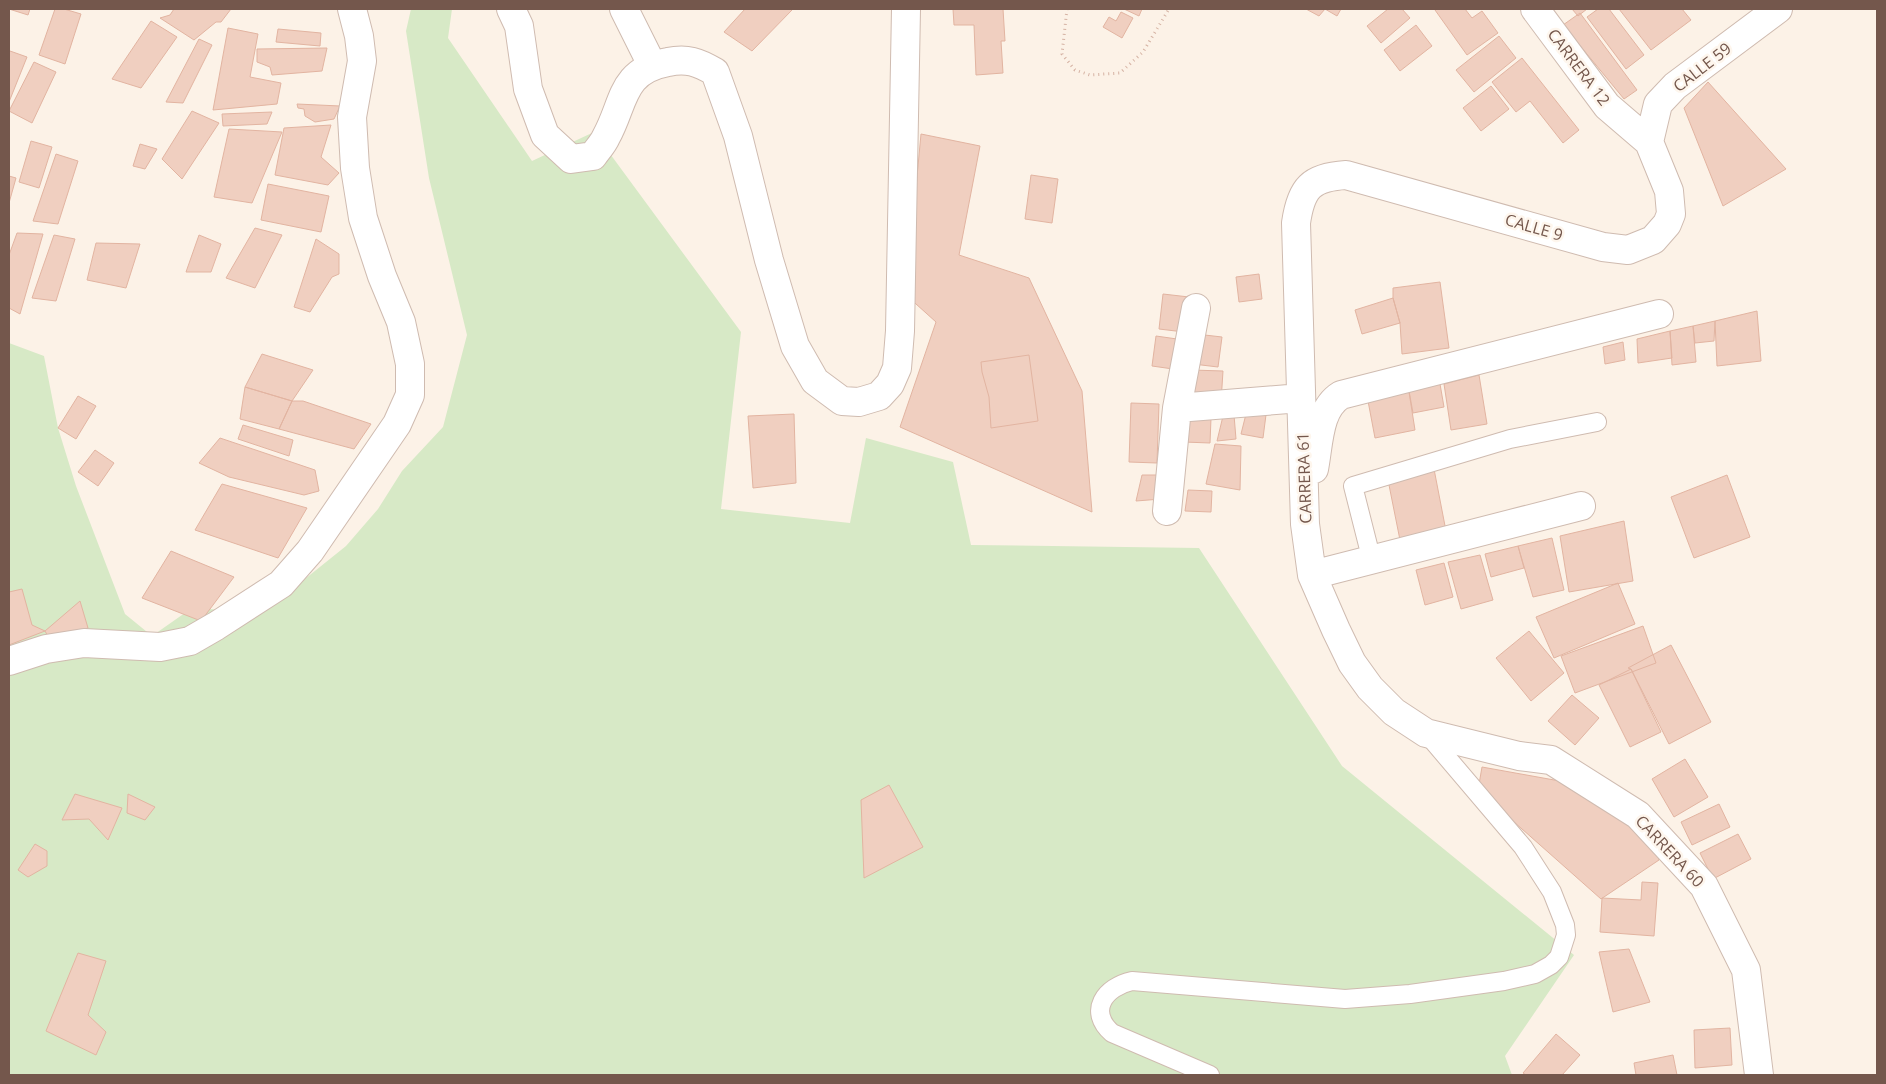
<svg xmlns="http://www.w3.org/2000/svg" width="1886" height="1084" viewBox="0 0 1886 1084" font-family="'Open Sans',sans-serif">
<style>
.green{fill:#d7e9c6}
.building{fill:#f0cfc0;stroke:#e2b4a1}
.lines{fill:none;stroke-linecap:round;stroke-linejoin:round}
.service-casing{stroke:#cfbbb0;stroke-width:20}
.minor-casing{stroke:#cfbbb0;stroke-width:30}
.path{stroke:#d5b2a3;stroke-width:3;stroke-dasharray:1 4;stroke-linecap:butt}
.service{stroke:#fff;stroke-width:18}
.minor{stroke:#fff;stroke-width:28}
.labels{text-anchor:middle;stroke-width:5;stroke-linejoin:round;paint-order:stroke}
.street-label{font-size:16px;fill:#74574c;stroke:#fef6ed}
</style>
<rect width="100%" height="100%" fill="#fcf2e7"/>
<path class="green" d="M411,9H452L448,38L532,161L594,132L741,332L721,509L850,523L866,438L953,462L971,545L1199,548L1342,766L1574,955L1505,1056L1512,1075H9V343L44,356L58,428L76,486L125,614L152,636L192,608L258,612L285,595L346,546L378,509L402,471L443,427L467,335L429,178L406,31Z"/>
<path class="building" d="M9,9H30L28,15Z
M55,9H64L81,14L65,64L39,55Z
M174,9H231L221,22H216L194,40L160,18L170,15Z
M745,9H791L792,10L752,51L724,32Z
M953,9H1003L1005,41H1001L1003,73L976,75L974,25H954Z
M1124,9H1142L1139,16Z
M1306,9H1341L1337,16L1325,9L1319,16Z
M1388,9H1402L1410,18L1381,43L1367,26Z
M1437,9H1465L1472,18L1482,11L1498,33L1467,55L1435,10Z
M1572,9H1587L1578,16Z
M1598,9H1609L1644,55L1626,69L1587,17Z
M1619,9H1682L1691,20L1651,50Z
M1121,12L1133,18L1122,38L1103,27L1109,17L1116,21Z
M1580,13L1637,90L1624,99L1563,25Z
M151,21L177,37L141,88L112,79Z
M1416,25L1432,46L1400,71L1384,50Z
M228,28L258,34L250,77L281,83L277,104L213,110Z
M278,29L321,33L320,46L276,42Z
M1499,36L1516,58L1474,92L1456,70Z
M199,39L212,45L183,103L166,102Z
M327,48L322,71L272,75L270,67L257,62V49Z
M10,51L27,57L9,102V53Z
M1522,58L1579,130L1563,143L1530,101L1516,112L1492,82Z
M34,62L56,72L32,123L9,111Z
M1708,82L1786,169L1723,206L1684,108Z
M1491,86L1509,109L1481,131L1463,108Z
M297,104L340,106L334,119L315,122L305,116L304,109L298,108Z
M192,111L219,123L182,179L162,159Z
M272,112L267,124L223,126L222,114Z
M331,125L321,157L339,173L328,185L275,175L284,128Z
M229,129L282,132L252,203L214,197Z
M921,134L980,146L959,255L1029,278L1082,391L1092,512L900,427L936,322L906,295Z
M31,141L52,147L39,188L19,182Z
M140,144L157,149L145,169L133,166Z
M56,154L78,161L58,224L33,221Z
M1031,175L1058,179L1052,223L1025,219Z
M9,176L16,178L9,203Z
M268,184L329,196L321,232L261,220Z
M255,228L282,235L255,288L226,278Z
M17,233L43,234L20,314L9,308V255Z
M54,235L75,239L56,301L32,298Z
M199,235L221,244L211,272H186Z
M316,239L339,254V274L332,277L310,312L294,307Z
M96,243L140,244L126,288L87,280Z
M1259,274L1262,299L1239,302L1236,277Z
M1440,282L1449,348L1402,354L1400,323L1393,298V288Z
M1163,294L1189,297L1184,332L1159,329Z
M1393,298L1400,323L1362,334L1355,310Z
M1757,311L1761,361L1717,366L1715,321Z
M1715,321L1714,341L1695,343L1693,326Z
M1693,326L1696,362L1672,365L1670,331Z
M1670,331L1672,358L1638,363L1637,339Z
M1196,334L1222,337L1218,367L1193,364Z
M1156,336L1177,339L1173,369L1152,366Z
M1623,342L1625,360L1605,364L1603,347Z
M262,354L313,370L292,401L245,387Z
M1029,355L1038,421L991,428L989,397L982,372L981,362Z
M1192,370L1223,371L1221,402L1190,400Z
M1479,375L1487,424L1451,430L1444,384Z
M1440,384L1444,407L1413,413L1409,391Z
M245,387L292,401L279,429L240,419Z
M1409,392L1415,430L1375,438L1368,401Z
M78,396L96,406L76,439L58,428Z
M292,401H303L371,424L354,449L279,429Z
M1131,403L1159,404L1157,463L1129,462Z
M1267,407L1263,438L1241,434L1247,410Z
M794,414L796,483L753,488L748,416Z
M1234,415L1236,439L1217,441L1223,416Z
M1185,417L1211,418L1210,443L1184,442Z
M243,425L293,440L289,456L238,439Z
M220,438L315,470L319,491L304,495L229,477L199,463Z
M1215,444L1241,446L1240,490L1206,484Z
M95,450L114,463L98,486L78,472Z
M1434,469L1446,531L1401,545L1388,480Z
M1142,475H1160L1161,499L1136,501Z
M1727,475L1750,537L1694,558L1671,497Z
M222,484L307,508L278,558L195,530Z
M1188,490L1212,491L1211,512L1185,511Z
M1624,521L1633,581L1569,592L1560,536Z
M1552,538L1564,590L1533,597L1518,546Z
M1518,546L1524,568L1491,577L1485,554Z
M171,551L234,577L201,621L142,598Z
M1480,555L1493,600L1461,609L1448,562Z
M1444,563L1453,597L1425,605L1416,570Z
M1618,583L1635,624L1554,658L1536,617Z
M22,589L32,625L45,631L9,645V592Z
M80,601L88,628L50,640L45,631Z
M1643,626L1656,663L1575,693L1561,656Z
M1529,631L1564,673L1531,701L1496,658Z
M1671,645L1711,722L1669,744L1631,669L1628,668Z
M1631,669L1661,732L1630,747L1599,685Z
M1572,695L1599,718L1575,745L1548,721Z
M1685,759L1708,797L1674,817L1652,779Z
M1482,767L1582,785L1653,832L1659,860L1601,899L1478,790Z
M889,785L923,847L864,878L861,800Z
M75,794L122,808L108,840L89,819L62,820Z
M128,794L155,807L145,820L127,813Z
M1719,804L1730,827L1692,845L1681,822Z
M1738,834L1751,859L1713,879L1700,853Z
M35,844L47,851V866L28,877L18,870Z
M1642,882L1658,883L1654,936L1600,932L1602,898L1641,900Z
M1629,949L1650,1002L1613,1012L1599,952Z
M78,953L106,961L88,1015L106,1032L96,1055L46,1031Z
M1730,1028L1732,1065L1695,1068L1694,1030Z
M1556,1034L1580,1055L1562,1075H1526L1523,1073Z
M1673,1055L1677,1075H1636L1634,1063Z"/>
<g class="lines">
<defs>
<path id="service" d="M1372,561L1353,486L1510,439L1597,422
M1210,1075L1112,1033C1087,1011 1105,987 1132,981L1345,999L1410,994L1504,981L1535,974L1551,965L1559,957L1566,935L1565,925L1552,892L1523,847L1427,734"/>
<path id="minor" d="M511,9L519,26L528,89L545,135L571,159L593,156C597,150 603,144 606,137C625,103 620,71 668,62C687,58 698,62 715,72L738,136L769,260L795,346L815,381L842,401L859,402L879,396L890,384L897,368L900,331L906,9
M624,9L652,65
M1535,9L1607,106L1649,142L1669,191L1671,214L1667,224L1653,240L1628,250L1603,247L1346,175C1311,177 1301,188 1296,223L1305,524L1312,575L1336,630L1352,663L1370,688L1394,712L1426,733L1519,756L1551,760L1638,815L1704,886L1746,970L1759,1075
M1649,142L1658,104L1675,86L1778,9
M1196,308L1177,408L1301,398
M1314,469C1319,444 1318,409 1341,395L1659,314
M1167,511L1177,408
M1312,575L1581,506
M9,661L46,649L84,643L160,647L190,641L216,626L281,584L310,551L397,424L410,395V364L401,322L382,276L363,218L355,168L352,117L362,61L359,36L352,9"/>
</defs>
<use href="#service" class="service-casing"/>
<use href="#minor" class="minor-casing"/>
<path class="path" d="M1067,9L1062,54L1075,70L1090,75L1120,73L1143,52L1169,9"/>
<use href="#service" class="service"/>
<use href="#minor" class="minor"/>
</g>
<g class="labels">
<g class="street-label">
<text transform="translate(1579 67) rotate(53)" y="6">CARRERA 12</text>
<text transform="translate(1702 67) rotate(-38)" y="6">CALLE 59</text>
<text transform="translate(1534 227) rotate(16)" y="6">CALLE 9</text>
<text transform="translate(1304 478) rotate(-92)" y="6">CARRERA 61</text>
<text transform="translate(1670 851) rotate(47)" y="6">CARRERA 60</text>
</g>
</g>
<rect width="1886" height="1084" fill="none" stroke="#74574c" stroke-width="20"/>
</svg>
